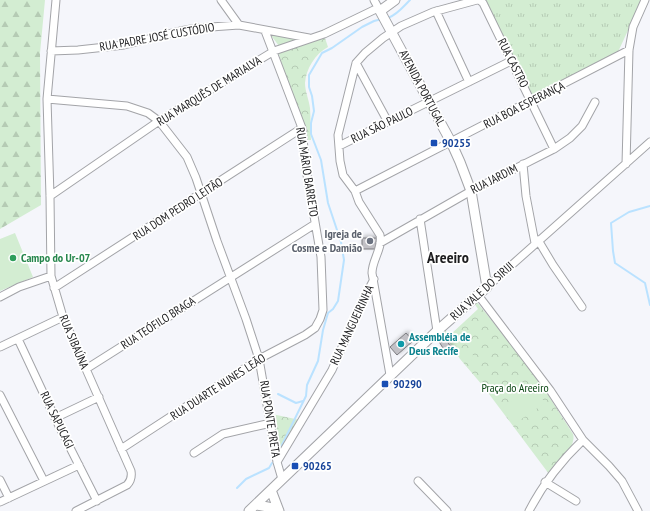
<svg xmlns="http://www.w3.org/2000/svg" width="650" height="511" viewBox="0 0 650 511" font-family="'PT Sans Narrow',sans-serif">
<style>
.grass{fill:url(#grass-tufts)}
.forest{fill:url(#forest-firs)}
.park{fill:url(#park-crowns)}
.pitch{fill:#d3edd2}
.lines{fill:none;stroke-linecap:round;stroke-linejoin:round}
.stream{stroke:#bae2ff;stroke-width:2}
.building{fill:#c1c0c5;stroke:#7b7b7f;filter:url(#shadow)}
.minor-casing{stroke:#a3a4a8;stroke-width:9}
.tertiary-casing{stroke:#a3a4a8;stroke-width:11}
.minor{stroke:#fff;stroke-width:7}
.tertiary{stroke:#fff;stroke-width:9}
.transit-dot{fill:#1a4fb4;stroke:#fff;stroke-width:1.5}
.worship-dot{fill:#6b7280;stroke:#fff;stroke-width:1.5}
.leisure-dot{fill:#2e9e5b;stroke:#fff;stroke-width:1.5}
.culture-dot{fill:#0f9aa8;stroke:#fff;stroke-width:1.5}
.labels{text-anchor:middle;stroke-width:3.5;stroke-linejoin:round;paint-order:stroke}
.street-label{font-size:12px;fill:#1d1d1f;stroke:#fff}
.transit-label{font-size:12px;font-weight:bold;fill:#164399;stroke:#fff;text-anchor:start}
.worship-label{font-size:12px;font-weight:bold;fill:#5b616d;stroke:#fff;text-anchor:end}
.leisure-label{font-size:12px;font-weight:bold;fill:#27864d;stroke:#fff;text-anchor:start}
.culture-label{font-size:12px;font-weight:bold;fill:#0d838f;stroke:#fff;text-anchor:start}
.park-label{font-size:12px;fill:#0a4713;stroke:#fff}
.district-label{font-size:16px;font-weight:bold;fill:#1d1d1f;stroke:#fff}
</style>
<defs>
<pattern id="grass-tufts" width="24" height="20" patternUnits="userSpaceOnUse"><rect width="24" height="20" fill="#d3edd2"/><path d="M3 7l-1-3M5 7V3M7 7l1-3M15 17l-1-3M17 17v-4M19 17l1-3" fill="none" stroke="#b5cbb4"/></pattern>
<pattern id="forest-firs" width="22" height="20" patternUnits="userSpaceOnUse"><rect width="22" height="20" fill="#d3edd2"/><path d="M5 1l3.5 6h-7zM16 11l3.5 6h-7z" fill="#b5cbb4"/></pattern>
<pattern id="park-crowns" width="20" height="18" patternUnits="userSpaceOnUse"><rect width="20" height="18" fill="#d3edd2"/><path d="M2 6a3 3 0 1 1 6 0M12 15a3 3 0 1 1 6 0" fill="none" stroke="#b5cbb4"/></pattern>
<filter id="shadow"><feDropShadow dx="2" dy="-2" stdDeviation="2" flood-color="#0004"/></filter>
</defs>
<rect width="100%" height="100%" fill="#f5f6fb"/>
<path class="grass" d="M485,0H642L618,52L533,96L531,93L529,94Z
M271,33L301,39L279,46L270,34Z"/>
<path class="forest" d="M0,0H45L40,53L41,205L0,229Z"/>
<path class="park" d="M325,38L328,47C315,54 306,69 305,83C305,91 309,100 310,108C311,119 310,130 311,140H304L278,51Z
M476,301L534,373L573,434C577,446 557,466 549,474L483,386L460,359L442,331L444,329L450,335L478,309L474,303Z
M272,414L300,420L279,455Z"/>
<path class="pitch" d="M15,233L33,277L0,291V239Z
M461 356a6 6 0 1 1 12 0a6 6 0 1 1-12 0Z
M534,386L545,403L514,424L503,407Z"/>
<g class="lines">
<path class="stream" d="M388,18C397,15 403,7 410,0
M650,206L629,212L611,223L613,251L615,263L645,283L650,305
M278,394L296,403L303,401
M279,451L306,396L307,385L318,361L323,330L328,313L333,309L338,301L344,260L341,242L328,203L321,160L311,134V123L314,111L312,96L309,87V75L322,53L332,48L362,27L374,21L382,19
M237,488L246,479L269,468L272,463"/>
</g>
<path class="building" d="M362,238H377L375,249H362Z
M406,333L413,341L397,355L390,347Z
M444,336L452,349L446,353L438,340Z"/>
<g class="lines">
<defs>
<path id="minor" d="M56,0L47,99L50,196L51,276L63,317L131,471C132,477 131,481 127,485L76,511
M221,0L239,25
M374,0L380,11
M479,0L483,3L554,149
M436,11L469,82
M51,51L78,50L124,45L180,31L197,28L239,25L309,38
M356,63L388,122
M47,99L127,106L148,113L159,121L187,157L196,178L217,241L246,319L259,359L277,462L282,479
M339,146L511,61
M523,164L526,196L535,243
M626,164L629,50L633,27L645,0
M355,191L629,50
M50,196L159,121L274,51L324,34L378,8
M420,219L437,331
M538,240L553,265L582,307
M380,243L471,191L554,149L570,138L582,126L595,102
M487,287L650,142
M54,288L302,128
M478,295L550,390L583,440L609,466L622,481L638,511
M0,297L19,287L51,276
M18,339L55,418L97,501
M0,347L63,317
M86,369L315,224
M390,375L372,273C372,260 383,248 380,235L359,202L355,191L343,175L340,161L338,135L356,63L365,53L383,38L401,26L433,12L477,0
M0,395L44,481
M55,418L99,397
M121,449L259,359L305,335L315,328L320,319L323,310L321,257L306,169L302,128L265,31
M194,453L223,434L271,423
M277,462L332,370L361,304L374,279
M0,480L9,498
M418,481L447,511
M545,482L576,501
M0,502L79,465
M529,511C543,484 561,461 583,440"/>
<path id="tertiary" d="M271,490L279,511
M257,505L278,509
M249,511L437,331L487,287L471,191L460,162L451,142L380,11L395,0"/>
</defs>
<use href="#minor" class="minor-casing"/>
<use href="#tertiary" class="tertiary-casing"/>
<use href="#minor" class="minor"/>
<use href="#tertiary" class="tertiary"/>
</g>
<g class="transit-dot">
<rect x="430" y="139" width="8" height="8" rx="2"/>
<rect x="381" y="380" width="8" height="8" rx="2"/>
<rect x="291" y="462" width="8" height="8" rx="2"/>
</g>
<circle class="worship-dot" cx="370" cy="241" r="4"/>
<circle class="leisure-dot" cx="13" cy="258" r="4"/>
<circle class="culture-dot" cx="401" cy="344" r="4"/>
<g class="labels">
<g class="street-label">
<text transform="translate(157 37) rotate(-10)" y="4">RUA PADRE JOSÉ CUSTÓDIO</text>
<text transform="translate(513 63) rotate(63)" y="4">RUA CASTRO</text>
<text transform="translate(422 88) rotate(62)" y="4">AVENIDA PORTUGAL</text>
<text transform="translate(209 91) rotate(-32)" y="4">RUA MARQUÊS DE MARIALVA</text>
<text transform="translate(524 105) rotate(-27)" y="4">RUA BOA ESPERANÇA</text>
<text transform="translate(382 125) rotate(-26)" y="4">RUA SÃO PAULO</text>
<text transform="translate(307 172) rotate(81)" y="4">RUA MÁRIO BARRETO</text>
<text transform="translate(494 179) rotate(-27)" y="4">RUA JARDIM</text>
<text transform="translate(178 209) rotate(-33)" y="4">RUA DOM PEDRO LEITÃO</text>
<text transform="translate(482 291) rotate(-42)" y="4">RUA VALE DO SIRIJI</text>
<text transform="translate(158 323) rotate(-33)" y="4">RUA TEÓFILO BRAGA</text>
<text transform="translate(352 325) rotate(-65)" y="4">RUA MANGUEIRINHA</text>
<text transform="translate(74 342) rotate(67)" y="4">RUA SIBAÚNA</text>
<text transform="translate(218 387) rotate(-33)" y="4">RUA DUARTE NUNES LEÃO</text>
<text transform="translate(270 419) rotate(81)" y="4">RUA PONTE PRETA</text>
<text transform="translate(57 420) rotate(64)" y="4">RUA SAPUCAGI</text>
</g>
<g class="transit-label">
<text x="442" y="147">90255</text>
<text x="393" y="388">90290</text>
<text x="303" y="470">90265</text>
</g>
<g class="worship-label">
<text x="362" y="238">Igreja de<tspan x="362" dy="14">Cosme e Damião</tspan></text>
</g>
<g class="leisure-label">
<text x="21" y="262">Campo do Ur-07</text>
</g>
<g class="culture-label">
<text x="409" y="341">Assembléia de<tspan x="409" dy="14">Deus Recife</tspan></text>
</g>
<g class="park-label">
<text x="515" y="392">Praça do Areeiro</text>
</g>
<g class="district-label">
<text x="448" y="263">Areeiro</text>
</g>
</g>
</svg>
